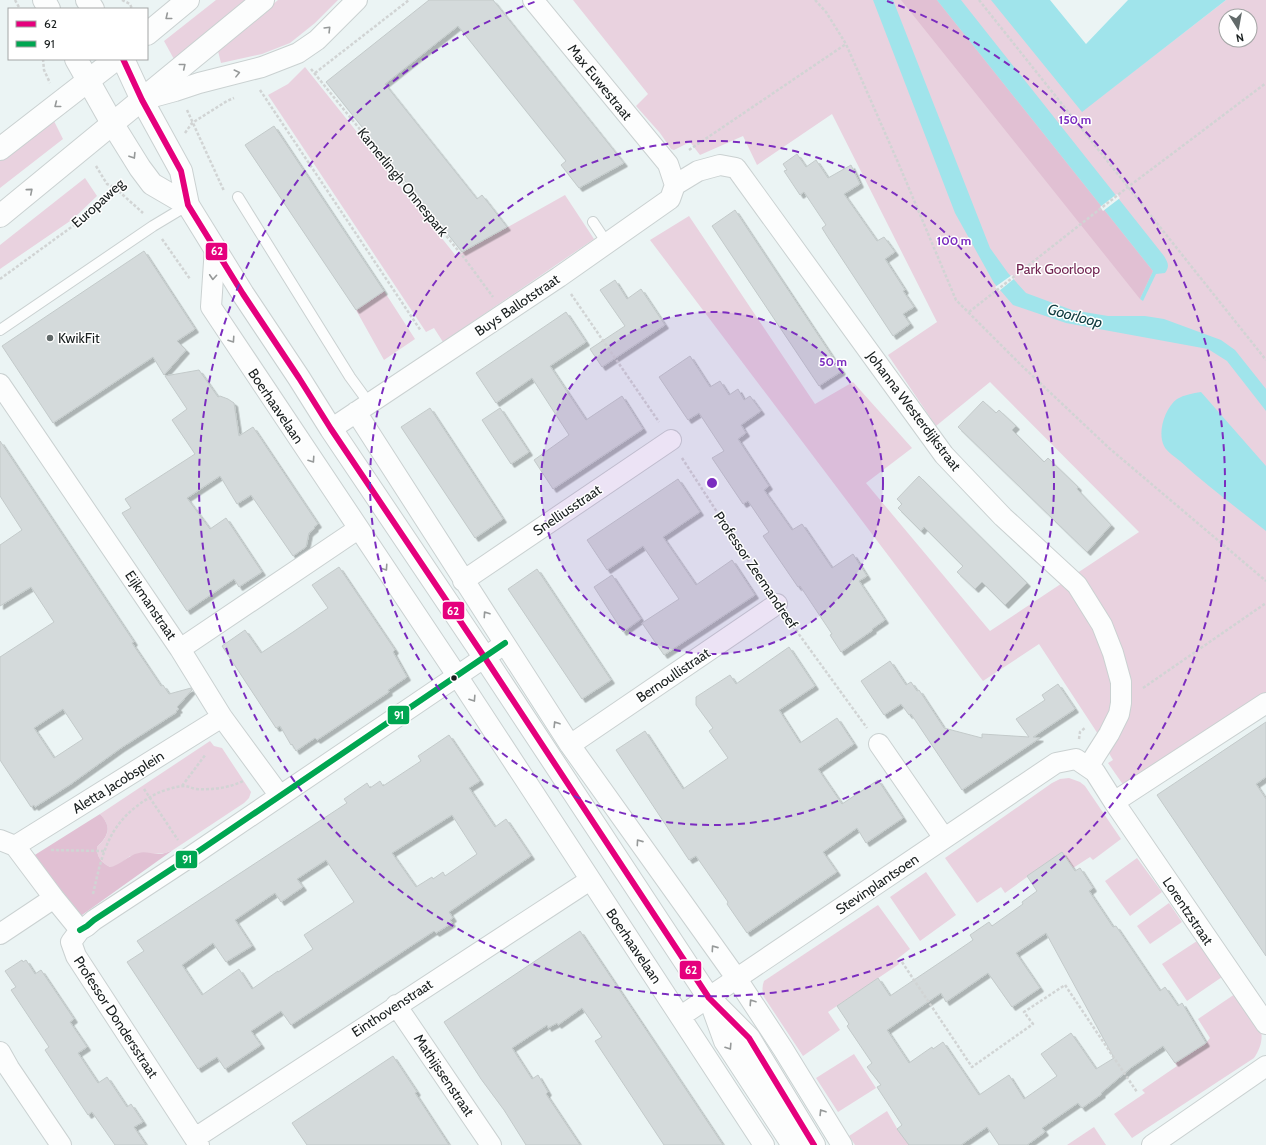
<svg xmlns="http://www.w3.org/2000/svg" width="1266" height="1145" viewBox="0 0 1266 1145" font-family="Cabin,sans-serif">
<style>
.green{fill:#e9d2df;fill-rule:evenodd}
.forest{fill:#e1c0d3}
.water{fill:#a0e4eb}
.pier{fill:#ebf4f4}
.building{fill:#d4dadb;stroke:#c3caca;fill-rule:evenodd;filter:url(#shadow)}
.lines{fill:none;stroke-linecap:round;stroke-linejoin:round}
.service-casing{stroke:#cad1d1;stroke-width:12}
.minor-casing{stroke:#cad1d1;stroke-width:22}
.secondary-casing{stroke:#cad1d1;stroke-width:24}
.primary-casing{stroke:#cad1d1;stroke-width:24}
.path{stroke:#d1d4d4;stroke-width:2.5;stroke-dasharray:3 2;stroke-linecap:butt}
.service{stroke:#fcfdfd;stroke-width:10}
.minor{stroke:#fcfdfd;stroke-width:20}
.secondary{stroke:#fcfdfd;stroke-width:22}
.primary{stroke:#fcfdfd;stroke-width:22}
.bus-1-casing{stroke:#fff;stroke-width:9}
.bus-2-casing{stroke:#fff;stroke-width:9}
.bus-1{stroke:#e5007d;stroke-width:6}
.bus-2{stroke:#00a651;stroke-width:6}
.oneway{stroke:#969999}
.ring{fill:none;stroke:#7b2cbf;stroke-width:2;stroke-dasharray:7 5}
.poi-dot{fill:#626a6a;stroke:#fff;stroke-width:1.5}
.bus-dot{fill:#191f1f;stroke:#fff;stroke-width:1.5}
.labels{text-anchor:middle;stroke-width:3;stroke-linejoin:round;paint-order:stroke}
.street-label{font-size:14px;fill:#191f1f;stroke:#fff}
.park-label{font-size:14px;fill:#722552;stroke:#fff}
.poi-label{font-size:14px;fill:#191f1f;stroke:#fff;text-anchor:start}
.water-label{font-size:15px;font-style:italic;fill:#144044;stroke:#fff}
.centre{fill:#7b2cbf;stroke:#fff;stroke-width:2}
.ring-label{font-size:12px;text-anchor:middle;font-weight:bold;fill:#7b2cbf;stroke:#fff;stroke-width:3;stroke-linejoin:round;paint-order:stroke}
.line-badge{stroke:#fff;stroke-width:1.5}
.badge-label{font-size:11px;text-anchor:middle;font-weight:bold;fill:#fff}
</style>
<defs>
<filter id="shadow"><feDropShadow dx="3.5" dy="3.5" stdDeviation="0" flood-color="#0004"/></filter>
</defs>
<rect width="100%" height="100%" fill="#ebf4f4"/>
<path class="green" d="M216,0H249L175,61L164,41Z
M278,0H338L315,23L290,43L262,54L221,63L218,51Z
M573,0H1026L1098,99L1226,0H1266V692L1124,786L1108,763L1113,760L1096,731L1039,644L983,681L650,240L689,216L815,404L853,382L912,448L866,483L990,631L1139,532L990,382L936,426L888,355L937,322L832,114L757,165L743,136L700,155L690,142L674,150L671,149L660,133L636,106L648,94ZM1226,16H1250V40H1226Z
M305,67L456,256L565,195L594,239L443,342L434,328L426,332L268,95L288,84Z
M53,119L63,139L0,188V161Z
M85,178L97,196L73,219L0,269V245Z
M384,291L415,339L384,360L356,310Z
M210,741L214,746L222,748L251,792L249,798L244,803L173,850L165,853L130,856L117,866L110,867C101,862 97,858 97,847C109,836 112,827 100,814Z
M1069,778L1080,782L1085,786L1121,839L1093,860L1090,857L1073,868L1062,852L1005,893L1001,887L977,903L945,858L1052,783L1060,779Z
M1137,858L1162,892L1130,916L1105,881Z
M926,872L956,915L920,941L890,897Z
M1169,903L1182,922L1150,944L1137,926Z
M878,905L910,949L896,960L899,964L828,1012L840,1030L803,1056L764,997C762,991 762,986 764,981Z
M1197,941L1222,977L1187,1001L1162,964Z
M1235,994L1261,1030C1263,1040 1260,1049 1254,1058L1132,1138L1114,1114L1145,1093L1142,1090L1177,1066L1175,1063L1206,1043L1210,1038L1198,1019Z
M854,1054L876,1088L838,1112L816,1078Z
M887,1111L898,1130L911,1145H855L849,1136Z
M1094,1127L1106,1145H1067Z"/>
<path class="forest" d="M901,0H937L1153,271L1140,299Z
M100,814C112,827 109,835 97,847C97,858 101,862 110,867C121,865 128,855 139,853C145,851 151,854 158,854C164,854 168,852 173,850L75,920L30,858Z"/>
<path class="water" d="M873,0H893L990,248L1008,273L1026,293L1072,310L1108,316H1145L1164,319L1221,340L1235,350L1266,389V411L1227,361L1208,349L1066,323L1013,305L994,283L955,213Z
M937,0H961L1164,256C1168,263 1170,266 1165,273L1156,274L1143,301L1140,299L1153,271Z
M991,0H1050L1086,44L1128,0H1226L1082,112Z
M1201,392L1266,466V531C1237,508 1207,486 1180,461C1175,457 1167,452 1164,446C1157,432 1165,408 1177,399C1184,395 1193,393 1201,392Z"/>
<path class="pier" d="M1117,194L1120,198L1103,211L1100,207Z
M1012,275L1015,278L999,291L995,287Z"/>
<path class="building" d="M429,0H493L624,163L579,188L561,165L566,161L458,26L385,84L477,199L482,195L507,227L462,252L326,82Z
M274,126L384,291L356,310L245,145Z
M797,154L806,167L816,160L828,178L851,165L860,184L844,194L877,241L884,237L895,252L885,259L905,290L903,291L914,307L903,314L910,324L893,336L827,236L822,228L826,225L804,192L800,195L784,171L787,170L783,164Z
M735,210L842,371L819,386L712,226Z
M144,251L195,329L177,341L186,350L164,375L153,357L53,423L2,346Z
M615,280L627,299L641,289L665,325L602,367L590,349L625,326L600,290Z
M566,312L586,342L550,366L586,420L622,396L643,429L553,489L534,460L569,435L532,378L496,403L476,373Z
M690,356L710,387L720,381L729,395L738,389L744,400L750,396L761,411L741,425L746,433L738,439L769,486L764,490L792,530L802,524L832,568L853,554L867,576L859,581L885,620L872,629L873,630L841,652L830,635L832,634L800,586L798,587L763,536L769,532L748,501L743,504L712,458L724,451L699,413L688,420L659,377Z
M199,370L218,397L220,396L228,399L234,403L239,436L253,427L318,524L314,527L315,528L309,533L306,547L293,556L251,495L237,504L220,476L187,498L210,529L226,518L262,572L239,587L234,579L187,611L122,513L131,508L125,499L195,454L172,420L187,409L165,376Z
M983,401L996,413L999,410L1016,426L1012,430L1044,462L1048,458L1078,487L1077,489L1111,525L1087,552L958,427Z
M430,408L503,519L475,538L401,427Z
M500,408L529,452L511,464L482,420Z
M0,441L134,642L132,643L161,686L163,685L169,694L191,688L192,690L177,707L179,709L176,711L177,712L121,748L71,784L35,807L34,805L31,807L0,760V657L54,622L31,587L0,606V545L22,530L0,496ZM63,709L83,739L54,758L34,728Z
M919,476L1027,583L1005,605L982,582L975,589L957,572L963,566L924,527L921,531L898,508L902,504L897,499Z
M678,479L700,512L663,537L696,585L732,560L755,595L664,655L642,623L679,599L643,546L607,570L587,540Z
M339,567L395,650L393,652L407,677L388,690L389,692L317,740L315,738L296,751L292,744L291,745L280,726L276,728L222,646L245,630L261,653L293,632L328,608L312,585Z
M537,569L611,680L582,699L508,589Z
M612,575L641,619L623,632L594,587Z
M789,647L815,686L779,710L800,743L837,718L854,744L818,769L842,804L878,780L903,818L866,843L857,828L823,852L837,872L747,933L727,904L728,902L696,856L689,860L616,750L645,731L683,789L728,758L709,731L713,728L696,705V697L730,675L736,684Z
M890,661L906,685L911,682L917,691L919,690L944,728L982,738V734L1029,737L1016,719L1045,700L1042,695L1058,684L1075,709L1033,737L1040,738L962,790L911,714L909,715L901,704L884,715L861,681Z
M1266,722V777L1256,784L1266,799V956L1157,795Z
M449,735L480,781L469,788L495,827L506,819L531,856L449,912L453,918L450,920L452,923L436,933L434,931L291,1025L281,1011L251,1031L261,1045L225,1069L217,1057L198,1069L127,962L144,951L137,941L347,803L344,799L367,783L370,788L380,781L383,786L421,761L418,756ZM452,815L477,854L445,876L443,872L433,879L432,877L416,887L392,853ZM326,860L354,902L304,935L313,949L278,972V971L252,989L239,969L202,995L182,965L213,943L226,962L252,946L235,920L275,893L281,902L303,887L297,879Z
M1062,852L1075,871L1080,868L1093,888L1089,891L1113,927L1116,926L1160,991L1165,987L1178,1006L1182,1003L1206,1043L1175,1063L1163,1046L1132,1067L1101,1093L1102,1094L1082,1108L1078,1103L1042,1128L1045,1132L1027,1145H999L987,1127L961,1145H909L897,1129L902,1125L877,1087L881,1085L867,1067L872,1063L847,1026L849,1024L837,1006L878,978L890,996L954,953L973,940L970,935L989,922L992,926L1023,904L1022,902L1037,891L1027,876ZM1046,933L1114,1058L1096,1069L1071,1033L1041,1054L1057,1076L1024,1099L1009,1075L979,1095L943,1042L933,1049L932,1047L909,1063L887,1030L941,993L946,1002L988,973L1012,1007L1040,988L1016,953Z
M580,931L703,1115L723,1145H664L595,1041L602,1037L582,1008L558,1025L557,1023L548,1028L547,1025L512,1048L532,1079L538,1075L548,1092L546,1094L580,1145H526L504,1110L481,1079L444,1022Z
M22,960L23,962L26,960L35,974L41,970L74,1019L70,1022L87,1047L78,1053L98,1083L107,1077L127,1107L131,1104L143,1122L134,1127L146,1145H115L92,1112L88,1115L45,1050L49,1047L11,990L16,987L5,971Z
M393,1056L417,1092L415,1093L449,1145H307L292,1123Z"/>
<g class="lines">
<defs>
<path id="service" d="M238,197L350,377L369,403
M593,222L607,243
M0,330L153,226L188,205"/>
<path id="minor" d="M142,100L175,91L199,83L262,67L298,53L317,40L357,0
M675,185L698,171L720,165L736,168L944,455L1003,517L1077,585L1102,625L1113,653L1121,682V703L1119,714L1109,734L1088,767
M215,247L211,307L458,677L764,1145
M0,384L180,649L358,529
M356,412L570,745L737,979L783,1049L842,1145
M331,429L559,277L670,199L675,185L668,164L533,0
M463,581L671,440
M180,649L222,717L280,796
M879,744L944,838
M570,745L777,604
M1114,802L1266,703
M0,840L15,846L54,898L80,930L71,942L76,956L199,1145
M15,846L222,717
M80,930L87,926L94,920L190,857L497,649
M0,934L54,898
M396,1005L491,1145
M681,1016L1056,763L1076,759L1095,772L1114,802L1266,1024
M0,1052L9,1068L61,1145
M195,1138L590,880
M1152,1145L1266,1066"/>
<path id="secondary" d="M44,0L49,9
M87,0L93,9
M76,59L112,123L140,168L152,184L188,205
M123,59L142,100L181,171L188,205L243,294L299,378L331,429L485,658L709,998L749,1038L814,1145
M712,1005L725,1041L793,1145"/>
<path id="primary" d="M147,34L188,0
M0,149L116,59
M0,216L263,0"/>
</defs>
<use href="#service" class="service-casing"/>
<use href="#minor" class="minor-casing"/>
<use href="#secondary" class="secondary-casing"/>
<use href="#primary" class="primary-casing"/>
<path class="path" d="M15,0L20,9
M122,0L130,4L132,9
M815,0L826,12L846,44L900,167L956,300L1021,365L1109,448L1266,581
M979,0L1266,360
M43,59L44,70L50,83
M311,69L465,259L493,297
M315,73L409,0
M260,90L421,331
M187,110L224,191
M185,133L192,123L227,101L234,98
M689,150L846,44
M96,166L107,184L114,187L143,213
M162,239L190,279
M0,279L77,223L122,180
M571,294L659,422
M969,312L1128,187L1266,83
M682,458L765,586
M790,622L867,728
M1143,688L1266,603
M1079,739L1080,732L1086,727
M182,786L206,754
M144,789L178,840
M51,850L104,851
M93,894C103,850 109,821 152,796C158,792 176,786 184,786C188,786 191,788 196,789C212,790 229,788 243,781
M902,962L972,1067L1033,1024L1024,1012L1065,985L1137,1092"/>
<use href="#service" class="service"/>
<use href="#minor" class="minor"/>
<use href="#secondary" class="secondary"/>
<use href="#primary" class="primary"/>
<defs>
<path id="bus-1" d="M123,59L142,100L181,171L188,205L243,294L299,378L331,429L485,658L709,998L749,1038L814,1145"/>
<path id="bus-2" d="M80,930L87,926L94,920L190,857L505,643"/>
</defs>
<use href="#bus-1" class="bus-1-casing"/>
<use href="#bus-2" class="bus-2-casing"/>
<use href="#bus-1" class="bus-1"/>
<use href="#bus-2" class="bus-2"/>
</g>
<defs><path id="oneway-chevron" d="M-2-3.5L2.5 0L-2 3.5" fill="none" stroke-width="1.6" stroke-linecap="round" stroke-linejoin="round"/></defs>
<g class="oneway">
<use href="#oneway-chevron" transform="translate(168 17) rotate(141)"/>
<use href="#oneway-chevron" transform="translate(328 29) rotate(-45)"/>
<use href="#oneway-chevron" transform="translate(183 66) rotate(-39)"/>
<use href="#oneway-chevron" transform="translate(237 73) rotate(-14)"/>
<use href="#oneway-chevron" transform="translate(57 105) rotate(142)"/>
<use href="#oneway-chevron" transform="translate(133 156) rotate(58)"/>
<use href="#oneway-chevron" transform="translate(30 191) rotate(-40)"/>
<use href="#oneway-chevron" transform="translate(213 277) rotate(94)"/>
<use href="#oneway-chevron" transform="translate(232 340) rotate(56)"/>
<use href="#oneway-chevron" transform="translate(312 460) rotate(56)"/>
<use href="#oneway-chevron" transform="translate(385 568) rotate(56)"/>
<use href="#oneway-chevron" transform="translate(486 614) rotate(-124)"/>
<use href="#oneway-chevron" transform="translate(473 699) rotate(57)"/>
<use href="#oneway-chevron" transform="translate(556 724) rotate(-122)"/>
<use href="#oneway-chevron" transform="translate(639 842) rotate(-125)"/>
<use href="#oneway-chevron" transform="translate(714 948) rotate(-125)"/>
<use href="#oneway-chevron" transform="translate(752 1002) rotate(-124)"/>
<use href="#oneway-chevron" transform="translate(729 1047) rotate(57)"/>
<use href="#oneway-chevron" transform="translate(822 1112) rotate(-122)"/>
</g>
<circle cx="712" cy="483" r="171" fill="#7b2cbf" fill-opacity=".12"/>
<g class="ring">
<circle cx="712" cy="483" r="171"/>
<circle cx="712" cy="483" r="342"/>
<path d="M887 1A513 513 0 1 1 537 1"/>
</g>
<circle class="poi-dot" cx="50" cy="338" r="4"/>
<circle class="bus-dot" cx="454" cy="678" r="3.5"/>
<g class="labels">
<g class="street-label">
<text transform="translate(600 82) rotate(51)" y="5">Max Euwestraat</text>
<text transform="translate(403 182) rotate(51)" y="5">Kamerlingh Onnespark</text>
<text transform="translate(98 203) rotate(-42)" y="5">Europaweg</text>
<text transform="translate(517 305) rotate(-34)" y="5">Buys Ballotstraat</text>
<text transform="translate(276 406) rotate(56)" y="5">Boerhaavelaan</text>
<text transform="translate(914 411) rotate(53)" y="5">Johanna Westerdijkstraat</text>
<text transform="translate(567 510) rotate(-34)" y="5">Snelliusstraat</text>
<text transform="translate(756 570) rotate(56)" y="5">Professor Zeemandreef</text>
<text transform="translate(151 605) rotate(56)" y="5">Eijkmanstraat</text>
<text transform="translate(673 675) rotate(-34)" y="5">Bernoullistraat</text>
<text transform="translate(118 782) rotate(-32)" y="5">Aletta Jacobsplein</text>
<text transform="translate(877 884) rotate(-34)" y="5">Stevinplantsoen</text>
<text transform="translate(1188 911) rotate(56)" y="5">Lorentzstraat</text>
<text transform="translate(634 946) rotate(56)" y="5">Boerhaavelaan</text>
<text transform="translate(392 1008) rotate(-33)" y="5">Einthovenstraat</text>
<text transform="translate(116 1017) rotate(57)" y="5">Professor Dondersstraat</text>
<text transform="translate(444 1075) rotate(56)" y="5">Mathijssenstraat</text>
</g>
<g class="park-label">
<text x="1058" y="274">Park Goorloop</text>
</g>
<g class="poi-label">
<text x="58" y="343">KwikFit</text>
</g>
<g class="water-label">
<text transform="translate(1075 316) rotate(15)" y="5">Goorloop</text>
</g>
</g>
<circle cx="712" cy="483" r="6" class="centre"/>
<g class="ring-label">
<text x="1075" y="124">150 m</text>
<text x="954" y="245">100 m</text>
<text x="833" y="366">50 m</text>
</g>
<g class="line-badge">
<rect x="205" y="242" width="23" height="19" rx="4" fill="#e5007d"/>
<rect x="442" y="601" width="23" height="19" rx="4" fill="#e5007d"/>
<rect x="387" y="705" width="23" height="20" rx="4" fill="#00a651"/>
<rect x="175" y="850" width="23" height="19" rx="4" fill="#00a651"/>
<rect x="679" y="960" width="23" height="20" rx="4" fill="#e5007d"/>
</g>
<g class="badge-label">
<text x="217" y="255">62</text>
<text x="453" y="615">62</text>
<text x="399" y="719">91</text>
<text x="187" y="863">91</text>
<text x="691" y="974">62</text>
</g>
<rect x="8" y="8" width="140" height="52" fill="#ffffff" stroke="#a3a5a5"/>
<rect x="16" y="21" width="20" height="6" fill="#e5007d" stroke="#a3a5a5"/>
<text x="44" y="28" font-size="12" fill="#191f1f">62</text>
<rect x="16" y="41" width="20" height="6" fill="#00a651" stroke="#a3a5a5"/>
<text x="44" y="48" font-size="12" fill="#191f1f">91</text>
<g transform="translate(1238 28) rotate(169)"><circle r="19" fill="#ffffff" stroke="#a3a5a5"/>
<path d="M0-3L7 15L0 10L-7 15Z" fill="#626a6a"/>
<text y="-6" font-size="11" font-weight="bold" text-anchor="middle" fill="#191f1f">N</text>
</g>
</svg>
